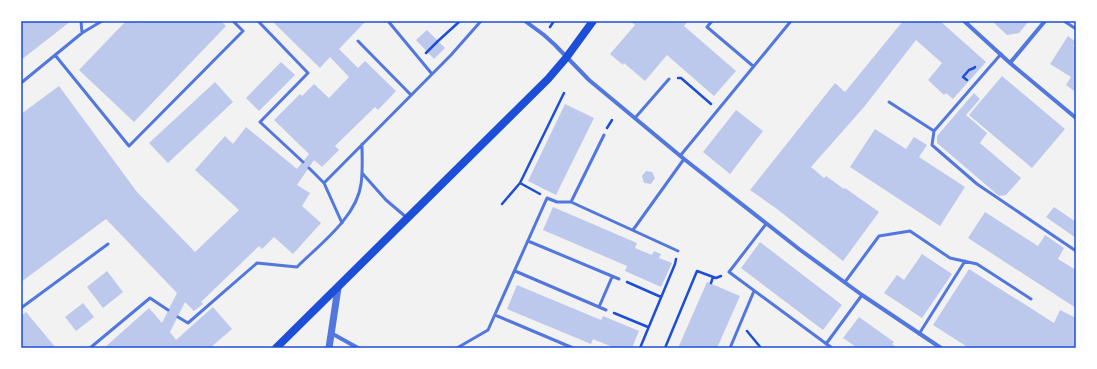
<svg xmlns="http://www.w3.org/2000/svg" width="1097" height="369" viewBox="0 0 1097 369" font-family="Spectral,serif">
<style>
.building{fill:#bdc9ec}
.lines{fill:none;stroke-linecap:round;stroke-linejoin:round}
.path{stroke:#1d4ed8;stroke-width:2.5}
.service{stroke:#5277de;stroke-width:3}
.minor{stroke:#5277de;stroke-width:4}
.tertiary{stroke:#5277de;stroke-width:7}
.secondary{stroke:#1d4ed8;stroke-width:8}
.neatline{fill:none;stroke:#1d4ed8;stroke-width:1.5}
</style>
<rect width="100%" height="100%" fill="#f2f2f2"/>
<path class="building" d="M21,21H71L21,60Z
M126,21H138L140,23L142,21H221L226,26L134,122L79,70Z
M272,21H366L339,49L358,68L365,61L396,91L378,110L375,107L335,146L339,150L322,167L314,160L297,185L310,193L302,206L321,223L293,254L274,237L262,249L259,246L201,302L203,304L194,311L185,302L170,332L176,340L213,307L232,329L210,348H104L149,308L162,323L177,293L106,219L21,282V114L59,86L137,192L195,252L239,210L195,170L225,136L233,144L246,127L297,169L309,154L274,120L300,94L302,96L314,84L329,98L349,77L330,57L320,68Z
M630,21H688L684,26L736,71L714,96L667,55L645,81L624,63L623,65L610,54L635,25Z
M903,21H940L986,62L953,99L946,93L944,95L928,80L942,63L916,40L864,107L811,167L824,178L826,176L844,189L845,188L879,212L843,261L777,209L750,190L835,83L845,92Z
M992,21H1029L1019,33L1007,35Z
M427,30L445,48L434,59L416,40Z
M1068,36L1076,42L1073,46L1076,49V88L1074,91L1066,85L1071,77L1050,64Z
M281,62L295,75L259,111L246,98Z
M1002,76L1065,129L1032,168L969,115Z
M215,82L233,102L168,163L149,143Z
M974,93L980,99L966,115L987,133L980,143L1021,178L1006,195L999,196L937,143V136Z
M565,104L594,118L556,195L528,181Z
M736,110L763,131L730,174L703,152Z
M875,129L906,149L914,137L927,145L919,157L965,187L940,226L850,167Z
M646,171L652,172L655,178L651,184L644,183L642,176Z
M553,207L637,243L635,248L652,255L654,251L661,254L659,258L672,263L661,287L625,271L627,266L543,230Z
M1054,207L1076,222V238L1046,217Z
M985,212L1038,246L1045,235L1064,248L1058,259L1076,270V308L968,238Z
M760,242L842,305L823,330L741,268Z
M922,254L952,274L922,318L884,293L897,275L904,280Z
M969,269L1054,323L1060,310L1076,318V348H969L933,325Z
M107,271L123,292L103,308L87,287Z
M707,282L740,296L717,348H678Z
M517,285L601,320L603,316L639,331L632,348H610V346L593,339L591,344L507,309Z
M83,303L94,317L76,331L65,317Z
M26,312L56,348H21V316Z
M859,317L894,342L892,344L897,348H855L856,347L843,338Z"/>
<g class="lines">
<path class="path" d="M550,27L554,21
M426,53L438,41L460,21
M678,78H681L711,104
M967,80L963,77L969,70L974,68L975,67
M607,128L612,120
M520,183L540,194
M502,204L520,183L564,93
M627,282L661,297
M711,283L713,277
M614,313L648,327
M747,331L761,348
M640,348L675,264L676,259
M665,348L697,271L716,278L721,276"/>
<path class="service" d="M81,21L82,33
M258,21L308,73L260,122L303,162
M388,21L432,74
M712,21L707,27L753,66
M1064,21L1076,29
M358,41L411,95
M1001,54L934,131L932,145L977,184L1076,251
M55,55L129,146L243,31L233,21
M21,83L82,33L102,21
M889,102L934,131
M635,118L669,79
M680,156L791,21
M309,168L324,183L342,223
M362,173L386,200L406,217
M324,183L451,55L481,21
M571,202L604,135
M766,224L729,272L832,348
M633,230L684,159
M528,241L619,279
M515,271L606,310
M845,282L879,236L910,231L950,258L977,264L1031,299
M599,307L612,277
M21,308L108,244
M495,315L573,348
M178,317L188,323L257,263L297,267C319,245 357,217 361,184C363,171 362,157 362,144
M919,334L965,261
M826,344L862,295
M90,348L150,298L168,310
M457,348L488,330L547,198L557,202H571L678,251
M730,348L754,291"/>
<path class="minor" d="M525,21L544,35L555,45L589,80L684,159L799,249L862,295L941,348
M964,21L1010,63L1076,118
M1010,63L1045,21
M331,333L358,348"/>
<path class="tertiary" d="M329,348L338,288"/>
<path class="secondary" d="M276,348L548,79L566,58L593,21"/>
</g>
<rect width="1097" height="369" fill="none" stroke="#ffffff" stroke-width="44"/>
<rect x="22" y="22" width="1053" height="325" class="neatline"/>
</svg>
